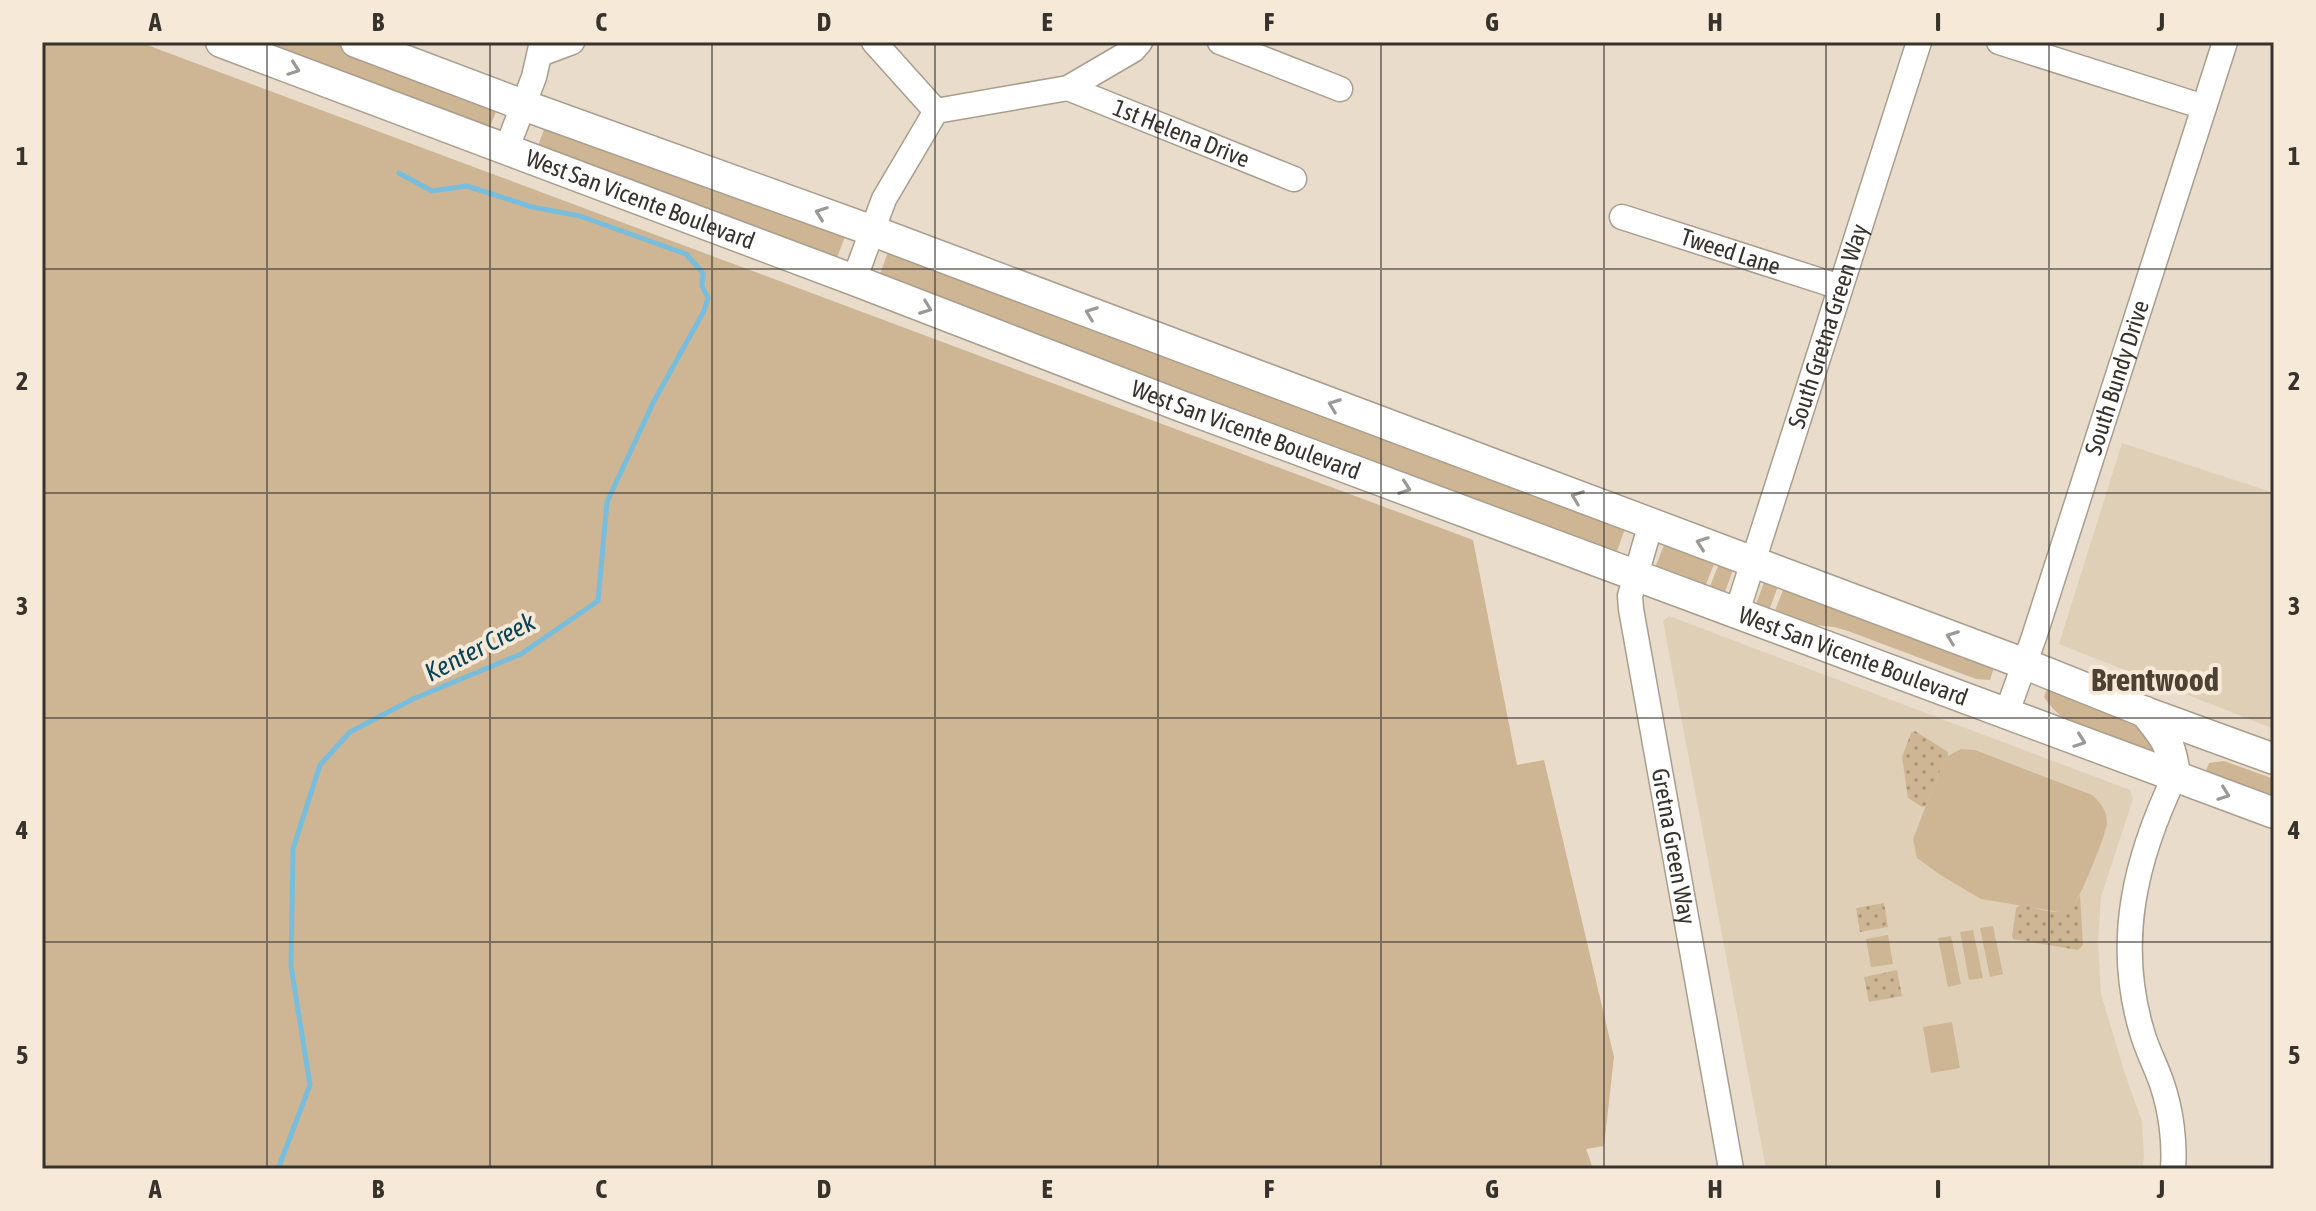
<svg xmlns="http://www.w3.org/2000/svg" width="2316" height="1211" viewBox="0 0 2316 1211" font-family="'Asap Condensed',sans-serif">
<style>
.built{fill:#e0cfb7}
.grass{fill:#ceb593}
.park{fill:url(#park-dots)}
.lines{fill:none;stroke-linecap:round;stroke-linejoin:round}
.stream{stroke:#79bddd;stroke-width:5}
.minor-casing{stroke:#a99d8d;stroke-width:27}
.major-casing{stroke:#a99d8d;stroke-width:33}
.minor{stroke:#fff;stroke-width:24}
.major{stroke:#fff;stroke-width:30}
.oneway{stroke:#9b9895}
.grid{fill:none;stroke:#37322b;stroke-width:2;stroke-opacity:0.55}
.labels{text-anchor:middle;stroke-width:8;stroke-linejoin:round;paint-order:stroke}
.street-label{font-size:24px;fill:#37322b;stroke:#f6e9d8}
.water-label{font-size:26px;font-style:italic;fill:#074459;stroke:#f6e9d8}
.district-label{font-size:32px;font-weight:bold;fill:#4c4133;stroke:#f6e9d8}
.neatline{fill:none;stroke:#37322b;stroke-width:3}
.grid-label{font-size:26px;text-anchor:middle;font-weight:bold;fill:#37322b}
</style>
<defs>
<pattern id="park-dots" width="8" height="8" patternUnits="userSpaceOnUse" patternTransform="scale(2)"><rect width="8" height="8" fill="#ceb593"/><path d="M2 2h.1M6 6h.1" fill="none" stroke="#a89478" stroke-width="1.8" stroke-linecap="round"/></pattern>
</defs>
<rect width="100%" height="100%" fill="#e9dccb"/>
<path class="built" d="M2122,443L2274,493V729L2059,644Z
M1669,616L2130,790L2133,799L2101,897L2098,942L2101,994L2126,1077L2142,1121L2144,1157L2142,1169H1766L1663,621Z"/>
<path class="grass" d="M42,42H139L1473,540L1517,765L1544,760L1614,1057L1604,1146L1586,1149L1593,1169H42Z
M253,42H333L499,104L488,132Z
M547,121L846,234L835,263L537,149Z
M889,249L1626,526L1616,554L879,277Z
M1666,540L1716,559L1705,587L1655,568Z
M1720,561L1734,567L1725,592L1721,593L1709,589Z
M1765,580L1779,583L1769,611L1757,607L1756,604Z
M1785,585L1995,664L1990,680L1976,679L1848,631L1834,627L1805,624L1774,613Z
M2049,684L2131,716L2157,746L2153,755C2116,741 2066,732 2044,697Z
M1961,749L1975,750L2092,795C2101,803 2107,811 2107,823C2106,834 2080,900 2072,907C2068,911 2066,911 2060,912L1981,899L1942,876L1917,858L1913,839L1942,765L1948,756Z
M2224,761L2274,779V800L2205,774L2209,763Z
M1993,926L2003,974L1990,977L1980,928Z
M1973,930L1983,978L1969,980L1960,932Z
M1888,935L1893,964L1871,967L1866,939Z
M1951,936L1961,984L1948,987L1938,938Z
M1952,1022L1960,1068L1931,1073L1923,1027Z"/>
<path class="park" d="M1915,731L1948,752V756L1942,765L1926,806L1922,807L1908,798L1902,757L1911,733Z
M2080,895L2083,945L2078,950L2013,939L2012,936L2016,908L2020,905C2046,909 2065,922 2080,895Z
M1884,903L1888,927L1860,932L1856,908Z
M1897,970L1902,996L1869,1002L1864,977Z"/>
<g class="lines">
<path class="stream" d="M278,1169L310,1085L291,966L293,849L320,765L350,732L413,699L521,654L598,601L607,502L654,401L704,311L708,298L702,286L703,273L686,254L580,216L532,207L467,186L432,191L399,173"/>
<defs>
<g id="minor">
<path d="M874,42L936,111"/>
<path d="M1220,42L1340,89"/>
<path d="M1999,42L2204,107"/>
<path d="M540,54L572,42"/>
<path id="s1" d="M1068,88L1294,179"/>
<path d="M507,148L534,77L542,42"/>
<path id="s2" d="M1622,217L1840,287"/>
<path d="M854,280L884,199L936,111L1068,88L1133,50L1140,42"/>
<path id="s3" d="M1651,523L1630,596L1631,609L1731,1169"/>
<path id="s4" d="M1737,612L1919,42"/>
<path id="s5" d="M2007,712L2034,637L2225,42"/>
<path d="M2173,1169C2175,1142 2171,1110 2162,1084C2156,1066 2147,1050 2142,1032C2115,942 2135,859 2175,776"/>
</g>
<g id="major">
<path id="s6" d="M221,42L854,280L1178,405L2274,813"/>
<path d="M356,42L523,105L873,231L2025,664L2145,712L2274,759"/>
<path d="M2145,712C2166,738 2171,743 2175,776"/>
</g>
</defs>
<use href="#minor" class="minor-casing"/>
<use href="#major" class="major-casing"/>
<use href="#minor" class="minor"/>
<use href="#major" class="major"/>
</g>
<defs><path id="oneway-chevron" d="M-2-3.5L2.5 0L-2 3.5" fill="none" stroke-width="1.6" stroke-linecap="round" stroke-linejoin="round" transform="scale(2)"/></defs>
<g class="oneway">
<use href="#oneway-chevron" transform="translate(294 69) rotate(20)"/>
<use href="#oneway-chevron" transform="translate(821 213) rotate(-160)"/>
<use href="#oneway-chevron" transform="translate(926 308) rotate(21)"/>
<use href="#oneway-chevron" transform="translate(1091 313) rotate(-159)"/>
<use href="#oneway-chevron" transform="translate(1334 405) rotate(-159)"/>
<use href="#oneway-chevron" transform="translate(1405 488) rotate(20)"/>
<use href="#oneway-chevron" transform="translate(1577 497) rotate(-159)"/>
<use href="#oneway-chevron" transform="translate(1702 543) rotate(-160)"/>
<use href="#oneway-chevron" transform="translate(1952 637) rotate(-159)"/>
<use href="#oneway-chevron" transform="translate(2080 741) rotate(20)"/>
<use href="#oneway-chevron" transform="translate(2224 794) rotate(20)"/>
</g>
<path class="grid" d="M267,42V1169M490,42V1169M712,42V1169M935,42V1169M1158,42V1169M1381,42V1169M1604,42V1169M1826,42V1169M2049,42V1169M42,269H2274M42,493H2274M42,718H2274M42,942H2274"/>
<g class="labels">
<g class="street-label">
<text dy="8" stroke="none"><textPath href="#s1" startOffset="122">1st Helena Drive</textPath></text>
<text dy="8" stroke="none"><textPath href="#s6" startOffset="448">West San Vicente Boulevard</textPath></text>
<text dy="8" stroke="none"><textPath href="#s2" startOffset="114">Tweed Lane</textPath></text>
<text dy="8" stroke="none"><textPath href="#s4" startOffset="300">South Gretna Green Way</textPath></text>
<text dy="8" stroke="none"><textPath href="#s5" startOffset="352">South Bundy Drive</textPath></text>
<text dy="8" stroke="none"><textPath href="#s6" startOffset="1096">West San Vicente Boulevard</textPath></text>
<text dy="8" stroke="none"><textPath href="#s6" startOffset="1744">West San Vicente Boulevard</textPath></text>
<text dy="8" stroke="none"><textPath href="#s3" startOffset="330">Gretna Green Way</textPath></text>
</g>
<g class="water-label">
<text transform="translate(480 647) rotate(-27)" y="9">Kenter Creek</text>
</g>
<g class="district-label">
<text x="2155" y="691">Brentwood</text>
</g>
</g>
<rect width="2316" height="1211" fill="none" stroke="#f6e9d8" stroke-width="88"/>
<rect x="44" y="44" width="2228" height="1123" class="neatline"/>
<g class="grid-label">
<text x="155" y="31">A</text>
<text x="378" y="31">B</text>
<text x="601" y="31">C</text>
<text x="824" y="31">D</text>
<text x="1047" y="31">E</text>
<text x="1269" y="31">F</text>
<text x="1492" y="31">G</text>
<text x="1715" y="31">H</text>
<text x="1938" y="31">I</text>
<text x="2161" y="31">J</text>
<text x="22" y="165">1</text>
<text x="2294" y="165">1</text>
<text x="22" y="390">2</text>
<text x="2294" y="390">2</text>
<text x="22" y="615">3</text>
<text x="2294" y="615">3</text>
<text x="22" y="839">4</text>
<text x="2294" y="839">4</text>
<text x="22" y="1064">5</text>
<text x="2294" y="1064">5</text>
<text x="155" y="1198">A</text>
<text x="378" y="1198">B</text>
<text x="601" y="1198">C</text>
<text x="824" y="1198">D</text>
<text x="1047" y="1198">E</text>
<text x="1269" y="1198">F</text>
<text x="1492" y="1198">G</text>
<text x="1715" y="1198">H</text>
<text x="1938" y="1198">I</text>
<text x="2161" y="1198">J</text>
</g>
</svg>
